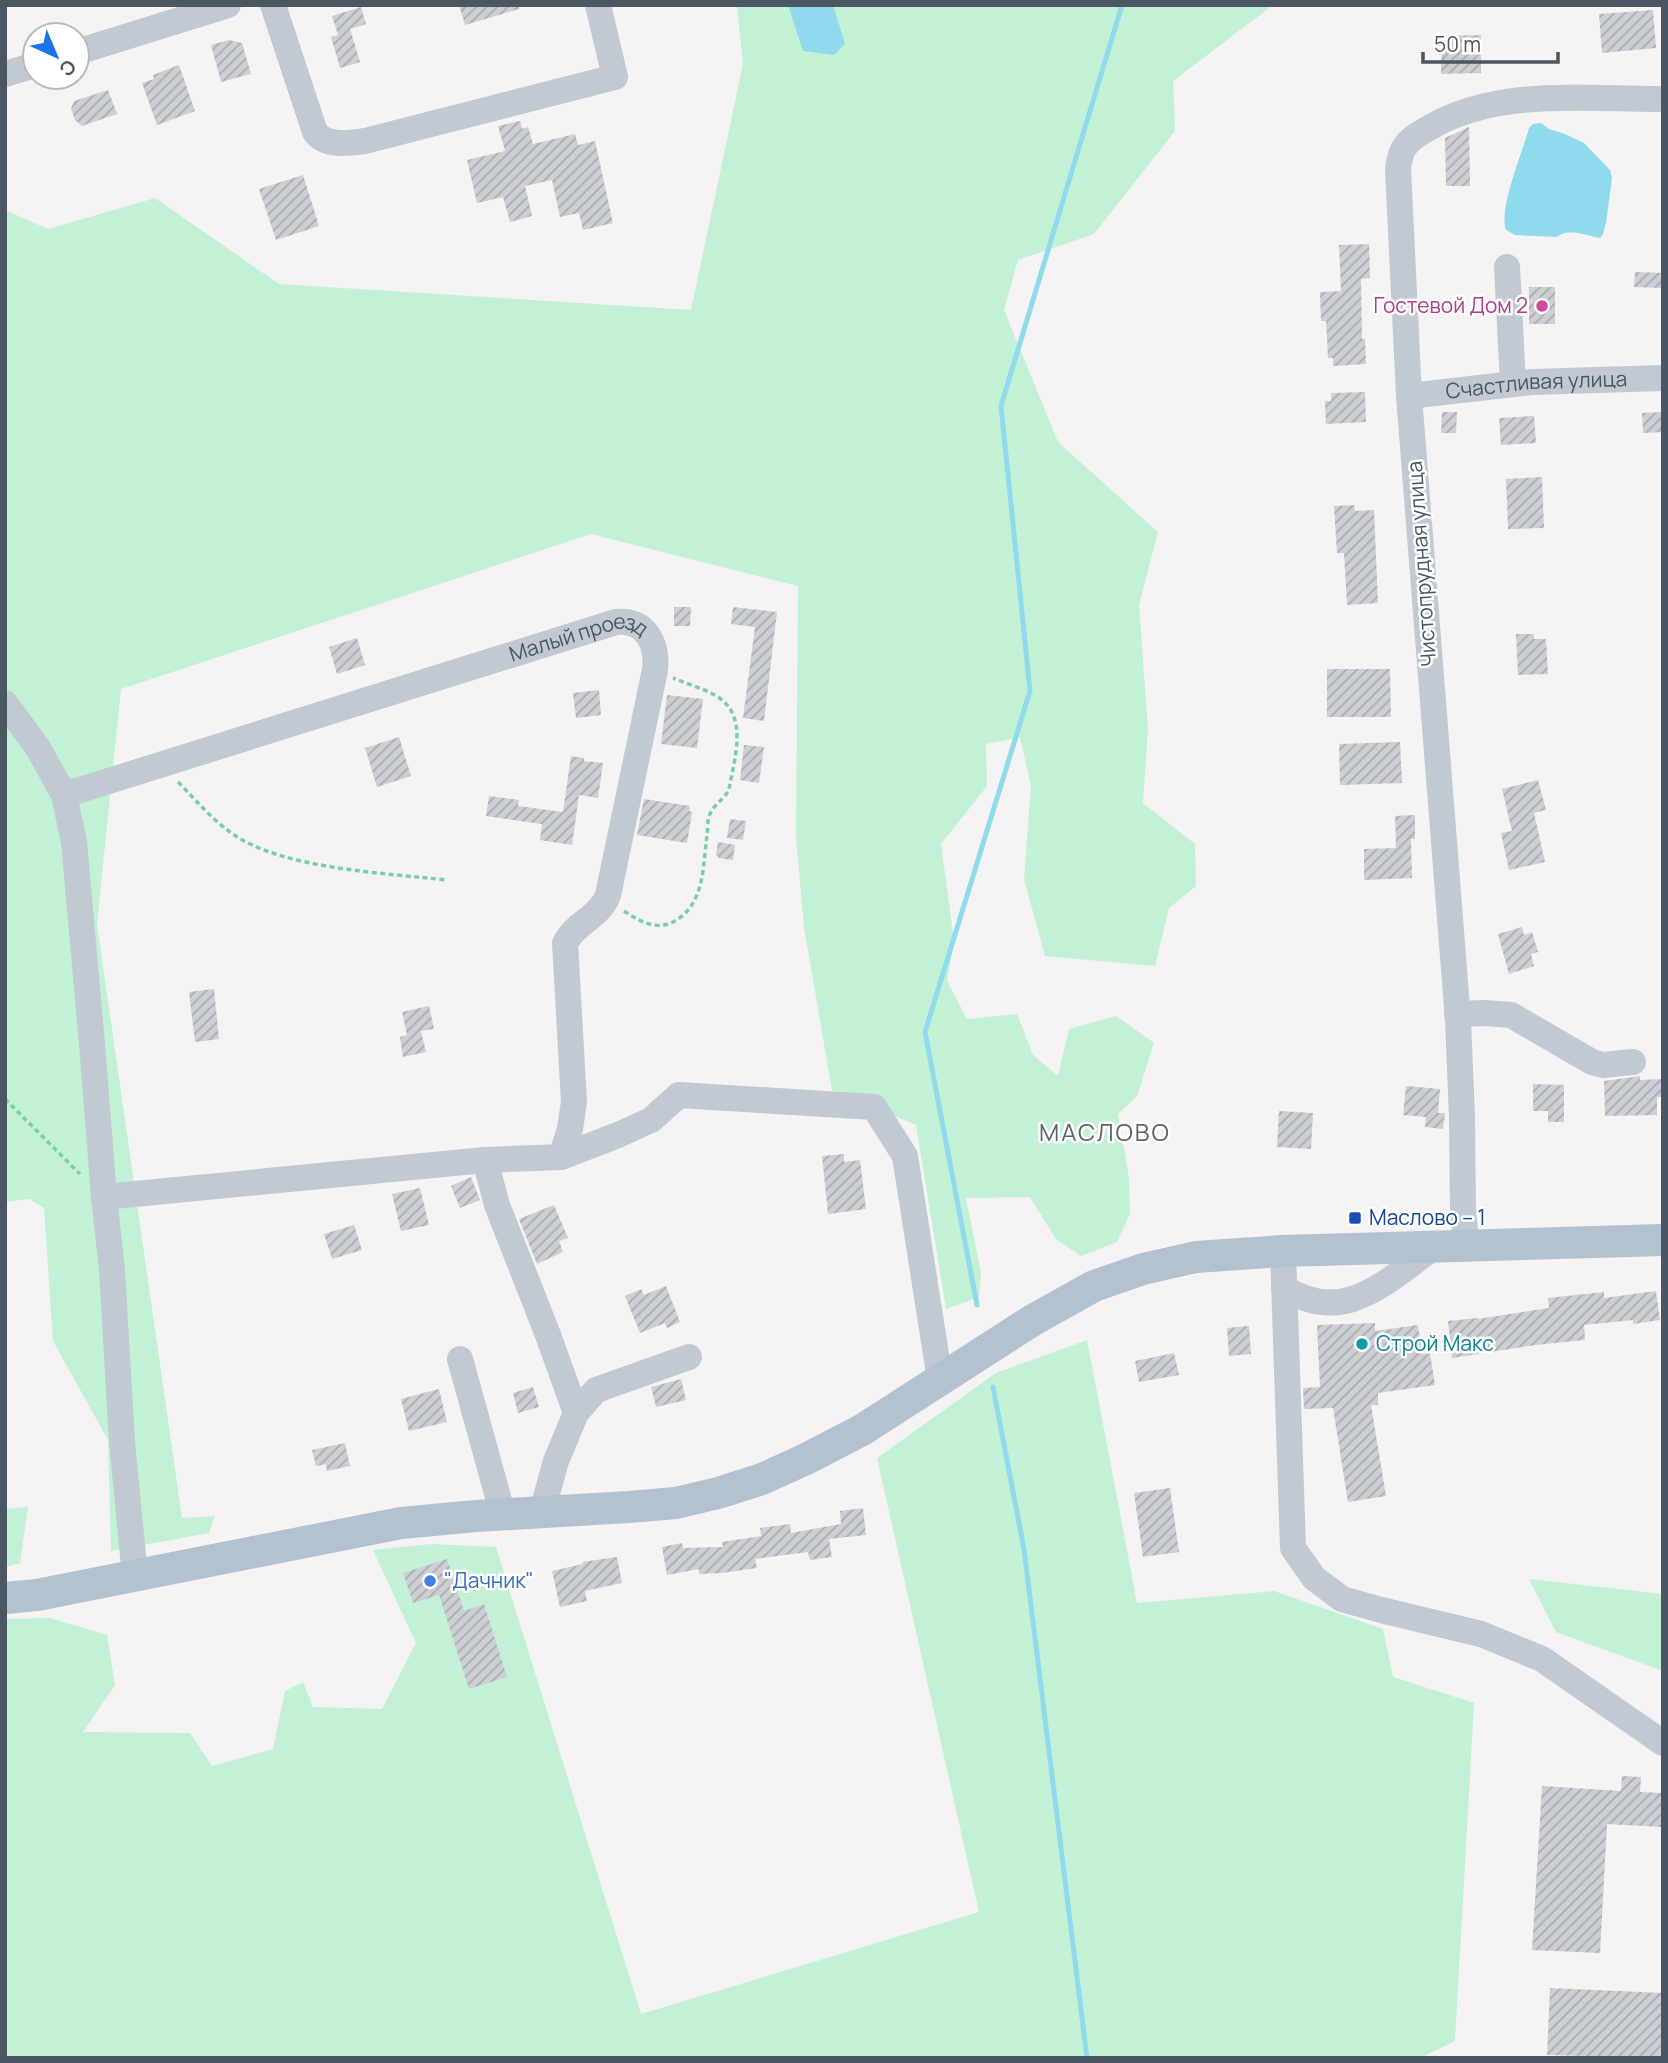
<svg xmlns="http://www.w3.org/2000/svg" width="1668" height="2063" viewBox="0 0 1668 2063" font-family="Manrope,sans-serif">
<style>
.grass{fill:#c3f1d5}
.water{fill:#90daee}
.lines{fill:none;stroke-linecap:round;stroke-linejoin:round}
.stream{stroke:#90daee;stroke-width:5}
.building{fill:url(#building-hatch)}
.path{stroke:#7ad0a6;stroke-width:3.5;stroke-dasharray:5 3.5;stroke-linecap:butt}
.minor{stroke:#c1cad2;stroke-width:26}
.major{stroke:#b3c2d1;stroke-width:32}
.hotel-dot{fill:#d1479c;stroke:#fff;stroke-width:2.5}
.transit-dot{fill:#1a4fb4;stroke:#fff;stroke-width:2.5}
.culture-dot{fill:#0f9aa8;stroke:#fff;stroke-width:2.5}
.shop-dot{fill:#3f7fe0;stroke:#fff;stroke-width:2.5}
.labels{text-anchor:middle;stroke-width:5;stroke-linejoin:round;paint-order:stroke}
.hotel-label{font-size:21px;fill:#b23c85;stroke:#fff;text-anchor:end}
.street-label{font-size:21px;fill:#4a5661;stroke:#fff}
.transit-label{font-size:21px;fill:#164399;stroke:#fff;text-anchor:start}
.culture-label{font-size:21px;fill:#0d838f;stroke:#fff;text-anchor:start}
.shop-label{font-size:21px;fill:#366cbe;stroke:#fff;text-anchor:start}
.quarter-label{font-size:24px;letter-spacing:2px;fill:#5f6368;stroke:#fff}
</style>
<defs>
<pattern id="building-hatch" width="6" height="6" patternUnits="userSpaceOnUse" patternTransform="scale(1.75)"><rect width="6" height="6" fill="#cdcfd5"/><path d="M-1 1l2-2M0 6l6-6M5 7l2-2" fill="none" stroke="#a8abb0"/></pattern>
</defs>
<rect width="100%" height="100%" fill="#f5f3f3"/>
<path class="grass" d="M737,5H1273L1173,81L1175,131L1094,234L1018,260L1004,310L1058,442L1158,532L1139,605L1148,729L1143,803L1195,844L1196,886L1169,908L1155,966L1045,956L1024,879L1031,786L1020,737L986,744L987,786L941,844L954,940L947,981L967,1019L1017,1014L1033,1055L1058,1076L1069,1029L1116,1016L1154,1043L1137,1096L1118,1114L1129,1178L1130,1214L1117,1242L1081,1256L1056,1239L1030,1197L966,1198L981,1273L979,1297L946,1309L916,1125L832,1090L804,927L796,837L798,586L591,534L121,689L97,924L182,1518L215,1516L209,1533L111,1551L108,1440L53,1341L44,1208L29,1199L5,1202V210L48,229L155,198L279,284L691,310L743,64Z
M1087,1340L1137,1603L1274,1591L1383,1629L1393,1677L1474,1703L1455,2041L1420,2058H1319L1289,2056L1288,2058H5V1619L50,1618L107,1635L115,1685L83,1732L190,1733L212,1766L273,1749L285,1691L303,1682L313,1707L382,1709L416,1643L373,1550L431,1544L496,1547L641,2014L979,1912L877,1458L996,1373Z
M28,1507L20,1563L5,1567V1509Z
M1529,1579L1663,1594V1671L1556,1632Z"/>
<path class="water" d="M788,5H833L845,44L834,55L803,51Z
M1541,123L1549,129L1565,134L1584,143L1610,170L1612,178L1606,223L1603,234L1600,238C1585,236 1570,227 1557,237L1515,235L1506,230C1498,210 1523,151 1529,128L1533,124Z"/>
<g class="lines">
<path class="stream" d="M977,1305L925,1032L1030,691L1001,406L1122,5
M993,1387L1024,1549L1087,2058"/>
</g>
<path class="building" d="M459,5H519V9L465,25Z
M361,7L366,24L350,29L360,62L340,68L331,37L338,35L332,16Z
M1653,10L1656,48L1602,53L1599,14Z
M1481,35V73L1441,74L1442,36Z
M229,40L242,43L251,74L221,82L211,45Z
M179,65L195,111L157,125L142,83L154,79L153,75Z
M108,90L117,114L82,126L75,120L71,109L74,101Z
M520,121L522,129L528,127L533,144L575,134L578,145L595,141L613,223L583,230L579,213L560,217L552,180L525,186L532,216L510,222L503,197L477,203L467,160L505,151L498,126Z
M1469,127L1470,186H1446L1445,138Z
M303,175L319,226L276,240L259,189Z
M1369,244L1370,278L1361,279L1362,339H1365L1366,364L1333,366V358H1328L1326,321H1321L1320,292L1341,291L1339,245Z
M1635,272L1663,273V288L1634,287Z
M1529,287H1555V324H1529Z
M1365,392L1366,422L1326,424L1325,401H1331V393Z
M1442,412H1457L1456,433H1441Z
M1663,412V432L1643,433L1642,413Z
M1534,416L1536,443L1501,445L1499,418Z
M1542,477L1544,528L1508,529L1506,479Z
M1354,505L1355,511L1374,510L1378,603L1347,605L1344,553H1337L1334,506Z
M674,607H691L690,626H674Z
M733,607L777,612L764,721L743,718L755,627L731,624Z
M1516,634H1534V639H1546L1548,674L1518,675Z
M357,638L365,665L337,674L329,647Z
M1327,669H1390L1391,717H1327Z
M599,690L601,715L576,718L573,693Z
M667,695L703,699L697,748L661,744Z
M399,737L411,776L377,787L365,748Z
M1400,742L1402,783L1340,785L1339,744Z
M744,745L764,747L759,783L740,780Z
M571,756L584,758V761L603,763L598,798L579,795L572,845L540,840L542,824L486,816L489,796L519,800L518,806L563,812Z
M1538,780L1546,810L1534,813L1545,862L1509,870L1501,833L1512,831L1502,789Z
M644,799L690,806L689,811L692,812L687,843L637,835Z
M1415,815V839H1411L1412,878L1364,880V849L1396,848L1395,816Z
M730,819L746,821L743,840L727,838Z
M718,842L735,845L733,860L718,858V856H716Z
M1522,927L1524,935L1532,932L1538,952L1531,954L1534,966L1509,974L1498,934Z
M214,989L219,1039L195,1042L189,992Z
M429,1006L434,1029L421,1031L426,1052L403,1057L400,1037L407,1035L402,1012Z
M1640,1076V1080L1663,1079V1097H1657V1115L1605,1116L1604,1081Z
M1533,1084L1564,1085V1122H1548V1111H1533Z
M1406,1086L1440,1089L1438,1113H1445L1443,1129L1425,1127L1426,1117L1403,1115Z
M1279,1111L1313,1113L1311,1149L1277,1147Z
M844,1154V1162L860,1160L866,1209L828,1214L822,1156Z
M471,1177L480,1200L460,1208L451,1186Z
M420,1188L429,1225L401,1231L392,1194Z
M554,1205L568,1238L559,1241L563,1252L537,1264L519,1219Z
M354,1225L362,1250L332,1259L324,1234Z
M666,1286L680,1322L667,1328L665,1323L640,1333L625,1296L641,1289L644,1295Z
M1656,1291L1660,1320L1633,1324V1320L1584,1325L1585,1340L1535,1345L1452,1358L1448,1321L1478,1318V1319L1549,1308L1548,1298L1604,1292V1298Z
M1375,1323V1331L1418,1325L1422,1354L1430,1353L1435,1385L1378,1393V1405H1371L1386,1496L1348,1502L1333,1408L1304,1409L1303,1388L1320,1387L1317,1325Z
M1249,1326L1251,1354L1229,1356L1227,1328Z
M1174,1353L1179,1375L1139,1382L1135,1361Z
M681,1379L686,1400L656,1407L651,1387Z
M533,1387L539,1407L518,1413L513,1393Z
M439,1389L447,1422L409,1431L401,1399Z
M345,1443L350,1466L327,1471L326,1464L316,1466L312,1450Z
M1170,1488L1179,1552L1143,1557L1134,1493Z
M863,1508L866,1535L829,1539L832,1557L810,1560L808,1552L755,1559L757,1568L722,1573L699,1574V1569L667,1575L662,1547L682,1543L683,1548L723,1547L722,1542L761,1536L760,1528L790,1524L791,1533L841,1524L840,1511Z
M617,1557L622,1583L585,1591L587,1601L560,1607L552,1571L583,1564L582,1562Z
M447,1559L464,1611L484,1604L507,1677L469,1689L439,1595L413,1603L403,1573Z
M1622,1776L1641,1777L1640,1792L1663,1793V1827L1607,1824L1600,1953L1532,1950L1542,1786L1621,1791Z
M1550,1988L1663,1993V2058L1547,2055Z"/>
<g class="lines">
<path class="path" d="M178,782C196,800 212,820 233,834C282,869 386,873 446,880
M624,911C642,923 659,932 678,919C705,901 703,864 707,835C708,829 707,820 710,814C714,804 725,799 729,789C734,760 749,717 718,697C705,689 688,684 673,678
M5,1099L80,1174"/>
<g class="minor">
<path d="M273,5L315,132C326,147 349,143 365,141L615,77L598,5"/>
<path d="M77,52L228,5"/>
<path d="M5,74L35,65"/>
<path d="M1507,267L1513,384"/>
<path id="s1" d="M1409,396L1532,382L1663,378"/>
<path d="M5,703L38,748L64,795L74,842L92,1044L104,1197L112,1270L122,1442L135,1576"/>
<path id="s2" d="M64,795L616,622C646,619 658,644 655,670L608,895C600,917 575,923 565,943L574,1102L570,1129L561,1157"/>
<path d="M1457,1014L1485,1013L1511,1015L1592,1062L1603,1065L1633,1062"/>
<path d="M485,1160L497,1205L548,1335L576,1413L556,1461L542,1512"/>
<path d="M104,1197L485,1160L561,1157L618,1135L651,1120L679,1095L874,1107L905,1156L940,1380"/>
<path d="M1467,1247L1463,1212L1462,1117L1458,1020L1409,396L1398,169C1399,162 1400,154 1404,148C1409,139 1420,133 1429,128C1497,88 1582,99 1658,99"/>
<path d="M1283,1251L1293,1548L1314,1578L1342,1599L1381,1610L1481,1634L1542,1659L1663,1743"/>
<path d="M1284,1288C1344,1326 1385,1282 1433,1248"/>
<path d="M460,1359L503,1515"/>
<path d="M576,1413L596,1390L689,1357"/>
</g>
<path class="major" d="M5,1598L37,1595L401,1523L476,1516L629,1507L676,1503L718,1493L762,1479L806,1459L862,1430L1033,1320L1094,1286L1143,1269L1196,1257L1283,1251L1663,1240"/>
</g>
<circle class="hotel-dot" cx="1542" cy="306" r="7"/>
<rect class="transit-dot" x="1348" y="1211" width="14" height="14" rx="3.5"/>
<circle class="culture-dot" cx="1362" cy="1344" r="7"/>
<circle class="shop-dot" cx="430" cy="1581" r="7"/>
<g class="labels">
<g class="hotel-label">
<text x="1528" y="313">Гостевой Дом 2</text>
</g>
<g class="street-label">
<text dy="7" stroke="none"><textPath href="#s1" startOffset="128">Счастливая улица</textPath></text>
<text transform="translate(1422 564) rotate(-94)" y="7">Чистопрудная улица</text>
<text dy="7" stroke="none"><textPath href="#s2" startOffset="539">Малый проезд</textPath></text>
</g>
<g class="transit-label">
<text x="1369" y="1225">Маслово – 1</text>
</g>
<g class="culture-label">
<text x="1376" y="1351">Строй Макс</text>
</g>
<g class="shop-label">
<text x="444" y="1588">"Дачник"</text>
</g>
<g class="quarter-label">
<text x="1105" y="1141">МАСЛОВО</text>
</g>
</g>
<rect width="1668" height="2063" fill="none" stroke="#4a5661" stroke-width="14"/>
<g transform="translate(56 56) rotate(136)"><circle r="33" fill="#ffffff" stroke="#b7bbc0" stroke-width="2"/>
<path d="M0-5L12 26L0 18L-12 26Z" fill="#1a73e8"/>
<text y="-10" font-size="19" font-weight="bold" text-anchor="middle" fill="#4a5661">С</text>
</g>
<path d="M1423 52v10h135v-10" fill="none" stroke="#4a5661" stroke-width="3.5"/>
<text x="1434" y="52" font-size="21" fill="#4a5661" stroke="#ffffff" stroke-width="5" paint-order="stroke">50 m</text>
</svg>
